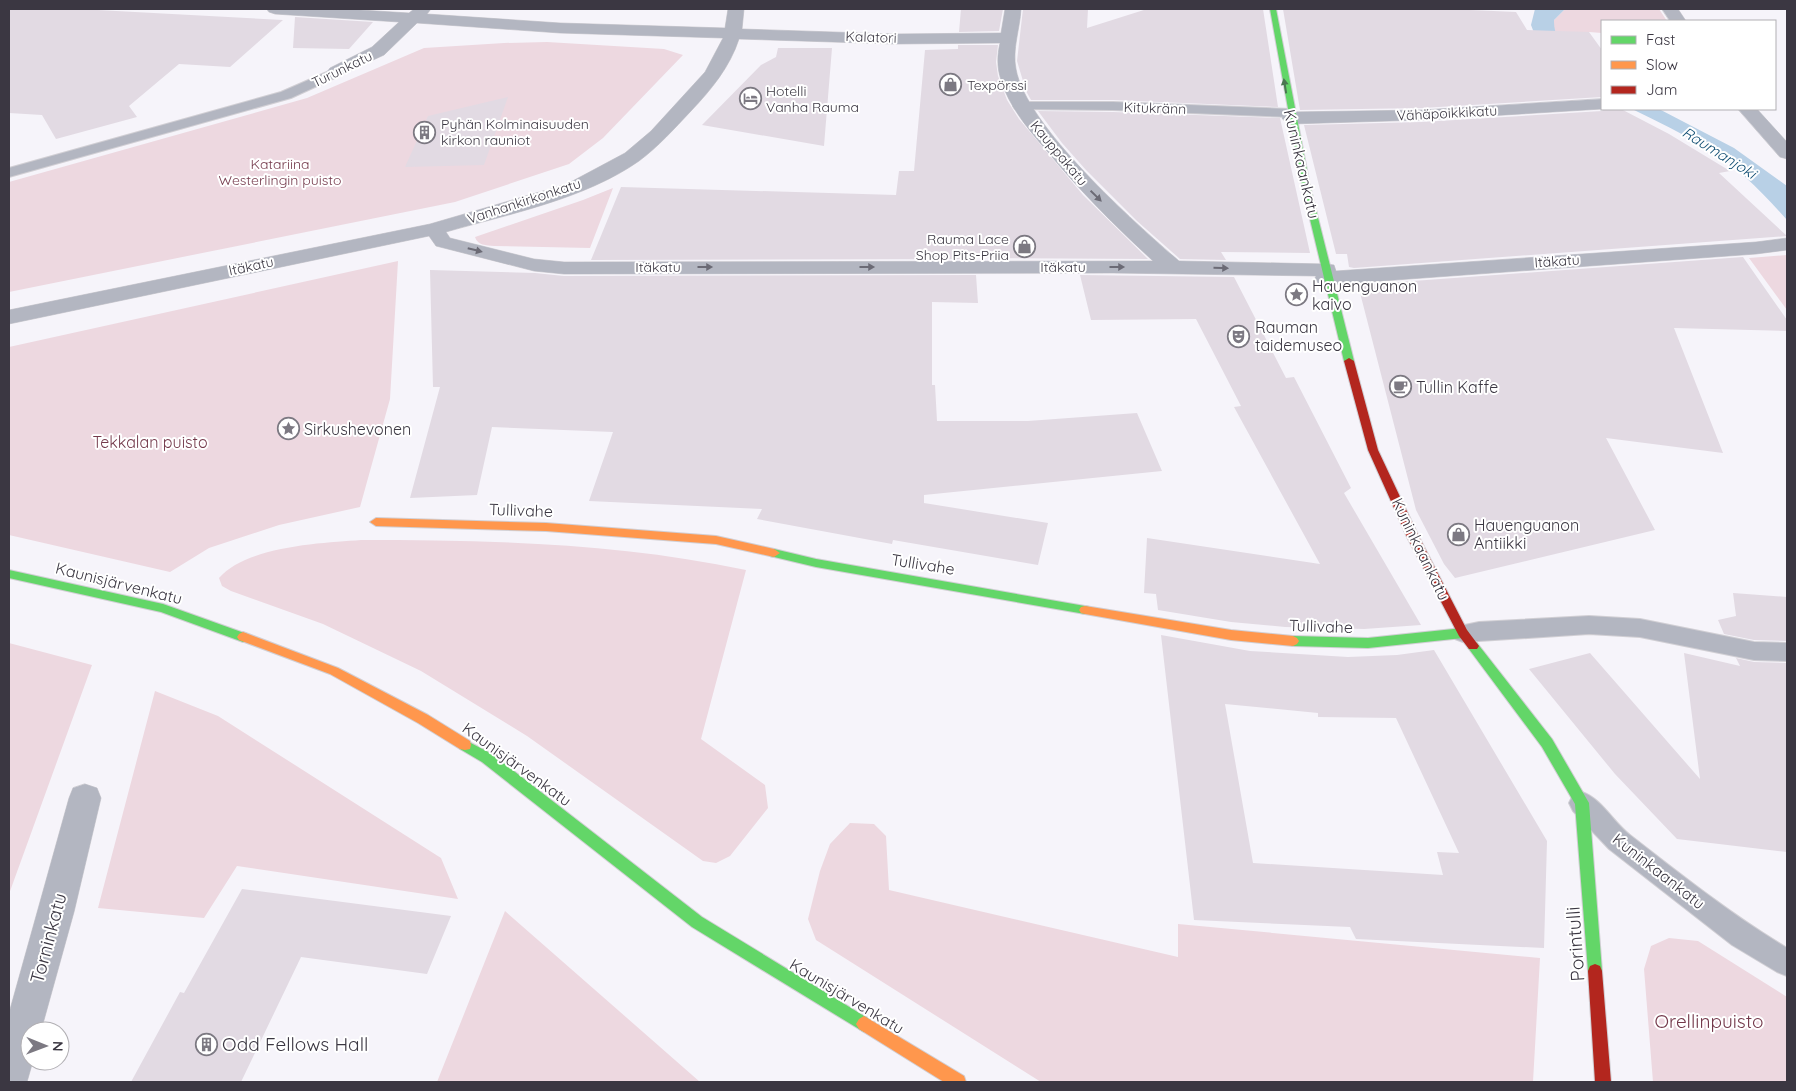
<svg xmlns="http://www.w3.org/2000/svg" width="1796" height="1091" viewBox="0 0 1796 1091" font-family="Quicksand,sans-serif">
<style>
.green{fill:#edd8e0}
.water{fill:#b8d0e6}
.building{fill:#e2dae3;fill-rule:evenodd}
.lines{fill:none;stroke-linecap:round;stroke-linejoin:round}
.lane-casing{stroke:#d1cfd4;stroke-width:2}
.street-casing{stroke:#d1cfd4;stroke-width:1}
.fast-casing{stroke:#d1cfd4;stroke-width:2}
.slow-casing{stroke:#d1cfd4;stroke-width:2}
.jam-casing{stroke:#d1cfd4;stroke-width:2}
.lane{fill:#b3b6c1;fill-rule:evenodd}
.street{fill:#b3b6c1;fill-rule:evenodd}
.fast{fill:#63d668;fill-rule:evenodd}
.slow{fill:#ff974d;fill-rule:evenodd}
.jam{fill:#b3261e;fill-rule:evenodd}
.oneway{fill:#4b7751}
.oneway2{fill:#6b6a75}
.labels{text-anchor:middle;stroke-width:4;stroke-linejoin:round;paint-order:stroke}
.far-street-label{font-size:14px;fill:#3b3742;stroke:#fff}
.far-poi-label{font-size:14px;fill:#3b3742;stroke:#fff;text-anchor:start}
.far-park-label{font-size:14px;fill:#74394b;stroke:#fff}
.far-water-label{font-size:15px;font-style:italic;fill:#124f74;stroke:#fff}
.street-label{font-size:16px;fill:#3b3742;stroke:#fff}
.poi-label{font-size:16px;fill:#3b3742;stroke:#fff;text-anchor:start}
.park-label{font-size:16px;fill:#74394b;stroke:#fff}
.near-street-label{font-size:19px;fill:#3b3742;stroke:#fff}
.near-park-label{font-size:19px;fill:#74394b;stroke:#fff}
.near-poi-label{font-size:19px;fill:#3b3742;stroke:#fff;text-anchor:start}
</style>
<rect width="100%" height="100%" fill="#f6f4fa"/>
<path class="green" d="M1565,9H1659L1667,21H1602V33L1589,32L1570,57L1554,29V20Z
M547,42L664,49L683,55L603,138L569,164L455,202L9,292V182L307,98L424,48L504,43Z
M613,188L590,248L494,246C486,245 478,246 475,237L583,200Z
M1787,255V310L1749,258Z
M398,261L390,399L360,507L279,525L209,548L170,572L9,535V347Z
M361,540C491,540 619,543 746,570L701,739L765,785L768,808L730,856L716,863L703,861L527,736L421,671L323,624L231,591L222,586L219,578C247,546 321,543 361,540Z
M9,643L92,665L9,894Z
M155,691L218,716L441,858L458,899L237,866L204,918L98,908Z
M850,823L874,824L886,836L889,890L1178,957V924L1540,958L1533,1082H1041L816,940L808,919L820,871L830,844Z
M505,911L700,1082H437Z
M1669,938L1698,941L1787,997V1082H1653L1644,969L1651,946Z"/>
<path class="water" d="M1535,9H1565L1554,20C1553,47 1581,65 1602,77V95L1538,43L1531,25Z
M1632,109H1659L1734,148L1787,186V220C1764,194 1737,166 1707,148C1683,134 1657,121 1632,109Z"/>
<path class="building" d="M9,9H79L283,20L230,67L179,64L129,106L137,117L56,139L42,115L9,113Z
M961,9H1003L999,31L959,32Z
M1023,9H1088L1087,28L1147,9H1263L1278,107L1113,100H1031L1026,91L1017,61Z
M1283,9H1448L1516,12L1527,30L1589,32L1602,50V97L1422,108L1300,110Z
M295,17L373,22L349,49L293,48Z
M958,45H998L996,62L998,76L1007,100L1019,119L1083,195L1148,259L975,258L976,259L591,260L621,187L896,195L899,171H914L925,50L958,49Z
M778,48H832L824,146L702,125L761,65L776,57Z
M508,97L484,165L405,167L428,116Z
M1604,109H1621L1669,134L1730,171L1719,173L1787,236L1354,268L1349,267L1347,254H1336L1304,125L1422,122L1602,111Z
M1038,111L1113,112L1280,118L1310,253L1221,252L1226,260L1180,259L1137,221L1086,170L1062,143Z
M1743,257L1787,320V331L1674,328L1723,453L1606,438L1655,530L1455,578L1444,564L1416,510L1358,285Z
M430,270L535,273L564,276L976,275L978,303L932,302V385H935L937,421H1028L1137,413L1162,471L924,495V503L1048,523L1038,565L893,540L892,544L757,519L762,509L589,501L613,432L492,427L477,495L410,498L440,387H433Z
M1080,275L1234,277L1286,378L1294,377L1351,488L1344,493L1421,625L1364,629L1285,627L1231,622L1158,610L1156,594L1144,593L1147,538L1320,564L1234,407L1241,406L1196,319L1091,320Z
M1733,593L1787,597V641L1754,640L1724,634L1718,620L1736,616Z
M1161,635L1250,651L1348,657L1397,655L1434,650L1547,841L1544,948L1356,939L1350,927L1194,920ZM1225,704L1318,713V717L1396,718L1459,853L1437,852L1443,875L1253,863Z
M1590,653L1700,779L1684,653L1740,666L1736,658L1754,662L1787,663V852L1677,839L1615,774L1529,669Z
M242,889L451,916L427,974L301,957L241,1082H131L180,992L184,993Z"/>
<g class="lines">
<defs>
<path id="lane" d="M336,68L341,69L343,72L341,75L291,98L9,177V168L281,92Z
M1020,102H1113L1290,109L1295,110L1297,113L1295,116L1290,117L1113,110L1015,109L1013,106Z
M1589,616L1640,619L1754,642L1787,643V661L1754,660L1640,637L1589,634L1463,642L1455,639L1452,633L1455,627L1479,622Z
M1582,792C1602,799 1613,822 1630,835C1680,874 1732,915 1787,948V976L1777,972L1732,945L1609,849L1573,811L1569,803L1573,795Z"/>
<path id="street" d="M267,9H344L409,13L414,9H431L427,14L560,23L725,28L728,9H744L742,29L895,34L1001,33L1005,9H1021C1020,29 1012,49 1016,69C1026,126 1134,222 1179,261L1326,264L1334,265L1336,271L1756,242L1787,238V250L1756,254L1326,285L1318,283L1315,278L1316,276L1113,273L564,274L534,271L436,246L429,236L9,324V310L430,224L567,184L625,153L651,131L705,72L723,38L560,33L417,23L384,55L336,77L330,76L327,72L330,68L372,47L399,22L275,14L269,12ZM739,39L895,44L1000,43C997,56 997,68 1001,80C1009,107 1029,130 1047,151C1079,190 1115,226 1153,261L564,262L534,259L450,238L446,232C509,214 585,199 639,161C658,147 674,129 691,111C711,90 730,67 739,39Z
M1662,9H1678L1686,21H1670Z
M1602,99V109H1605H1602L1422,120L1291,124L1285,122L1282,118L1285,114L1291,112L1422,110Z
M1738,109H1757L1787,142V159L1780,157Z
M85,784L97,788L101,798L74,912L41,1031H30V1061H33L27,1082H9V1013L69,798L73,788Z"/>
<path id="fast" d="M1270,9H1276L1310,186L1354,361L1349,364L1344,361L1302,186Z
M774,549L816,559L1085,606L1089,607L1091,610L1089,613L1085,614L816,567L770,556L768,553Z
M9,570L163,604L247,634L249,637L247,640L243,642L161,612L9,578Z
M1463,628L1467,630L1469,633L1467,636L1463,638L1368,648L1293,646L1289,644L1287,641L1289,638L1293,636L1368,638Z
M1473,641L1477,643L1552,739L1589,803L1602,971L1600,976L1595,978L1590,976L1588,971L1575,804L1542,747L1469,649L1467,646L1469,643Z
M465,740L492,754L702,917L869,1019L872,1024L869,1029L864,1032L859,1029L692,927L482,762L460,749L459,745L460,741Z"/>
<path id="slow" d="M376,518L546,523L716,536L774,549L780,553L774,557L716,544L546,531L376,526L370,522Z
M1085,606L1231,630L1293,636L1297,638L1299,641L1297,644L1293,646L1231,640L1085,614L1081,613L1079,610L1081,607Z
M243,632L338,668L428,715L470,741L471,745L470,749L465,750L460,749L418,723L330,674L239,640L237,637L239,634Z
M864,1016L964,1076L966,1082H944L859,1029L856,1024L859,1019Z"/>
<path id="jam" d="M1349,358L1354,361L1378,450L1419,537L1467,630L1479,646L1477,649H1469L1459,636L1407,537L1368,450L1344,361Z
M1595,964L1600,966L1602,971L1611,1082H1595L1588,971L1590,966Z"/>
</defs>
<use href="#lane" class="lane-casing"/>
<use href="#street" class="street-casing"/>
<use href="#fast" class="fast-casing"/>
<use href="#slow" class="slow-casing"/>
<use href="#jam" class="jam-casing"/>
<use href="#lane" class="lane"/>
<use href="#street" class="street"/>
<use href="#fast" class="fast"/>
<use href="#slow" class="slow"/>
<use href="#jam" class="jam"/>
</g>
<defs><path id="oneway-solid" d="M-6-.8H1V-3.2L6.5 0L1 3.2V.8H-6Z" transform="scale(1.25)"/></defs>
<use class="oneway" href="#oneway-solid" transform="translate(1285 86) rotate(-99)"/>
<g class="oneway2">
<use href="#oneway-solid" transform="translate(1096 196) rotate(44)"/>
<use href="#oneway-solid" transform="translate(475 250) rotate(14)"/>
<use href="#oneway-solid" transform="translate(705 267)"/>
<use href="#oneway-solid" transform="translate(867 267)"/>
<use href="#oneway-solid" transform="translate(1117 267)"/>
<use href="#oneway-solid" transform="translate(1221 268) rotate(1)"/>
</g>
<defs>
<symbol id="shop-ring" viewBox="-11 -11 22 22"><circle r="9.5" fill="#fff" stroke="#7c7982" stroke-width="1.5"/><path d="M-5-2.5h2.3a2.7 3.5 0 0 1 5.4 0H5L5.5 6h-11ZM-1.5-2.5h3a1.5 2.3 0 0 0-3 0Z" fill="#7c7982"/></symbol>
<symbol id="hotel-ring" viewBox="-11 -11 22 22"><circle r="9.5" fill="#fff" stroke="#7c7982" stroke-width="1.5"/><path d="M-6-4.5h1.5V1H6V5H4.5V3h-9V5H-6ZM-4 0a1.8 1.8 0 1 1 3.6 0ZM.5 0V-2.5h3Q6-2.5 6 0Z" fill="#7c7982"/></symbol>
<symbol id="building-ring" viewBox="-11 -11 22 22"><circle r="9.5" fill="#fff" stroke="#7c7982" stroke-width="1.5"/><path d="M-4-6H4V6H1V3H-1V6H-4ZM-2.5-4.3h1.7v1.8h-1.7ZM.8-4.3h1.7v1.8H.8ZM-2.5-1h1.7V.8h-1.7ZM.8-1h1.7V.8H.8Z" fill="#7c7982"/></symbol>
<symbol id="sight-ring" viewBox="-11 -11 22 22"><circle r="9.5" fill="#fff" stroke="#7c7982" stroke-width="1.5"/><path d="M0-6L1.8-2.2L6-1.7L2.9 1.2L3.7 5.4L0 3.3L-3.7 5.4L-2.9 1.2L-6-1.7L-1.8-2.2Z" fill="#7c7982"/></symbol>
<symbol id="theatre-ring" viewBox="-11 -11 22 22"><circle r="9.5" fill="#fff" stroke="#7c7982" stroke-width="1.5"/><path d="M-5-5.5Q0-4 5-5.5V0Q5 5 0 6Q-5 5-5 0ZM-3.3-2.5H-1v1.5H-3.3ZM1-2.5H3.3v1.5H1ZM-2.8 1Q0 5.5 2.8 1Z" fill="#7c7982"/></symbol>
<symbol id="cafe-ring" viewBox="-11 -11 22 22"><circle r="9.5" fill="#fff" stroke="#7c7982" stroke-width="1.5"/><path d="M-5.5-4.5H6V0H3Q3 3.5 0 3.5H-2.5Q-5.5 3.5-5.5 0ZM3-3.2v2h1.7v-2ZM-6 4.5H4V6H-6Z" fill="#7c7982"/></symbol>
</defs>
<g fill-rule="evenodd">
<use href="#shop-ring" x="938" y="72" width="25" height="25"/>
<use href="#hotel-ring" x="738" y="86" width="25" height="25"/>
<use href="#building-ring" x="412" y="120" width="25" height="25"/>
<use href="#shop-ring" x="1012" y="234" width="25" height="25"/>
<use href="#sight-ring" x="1284" y="282" width="25" height="25"/>
<use href="#theatre-ring" x="1226" y="324" width="25" height="25"/>
<use href="#cafe-ring" x="1388" y="374" width="25" height="25"/>
<use href="#sight-ring" x="276" y="416" width="25" height="25"/>
<use href="#shop-ring" x="1446" y="522" width="25" height="25"/>
<use href="#building-ring" x="194" y="1032" width="25" height="25"/>
</g>
<g class="labels">
<g class="far-street-label">
<text transform="translate(871 37) rotate(2)" y="5">Kalatori</text>
<text transform="translate(342 69) rotate(-26)" y="5">Turunkatu</text>
<text transform="translate(1155 108) rotate(2)" y="5">Kitukränn</text>
<text transform="translate(1447 113) rotate(-3)" y="5">Vähäpoikkikatu</text>
<text transform="translate(1059 153) rotate(50)" y="5">Kauppakatu</text>
<text transform="translate(524 201) rotate(-18)" y="5">Vanhankirkonkatu</text>
<text transform="translate(1557 261) rotate(-4)" y="5">Itäkatu</text>
<text transform="translate(251 266) rotate(-12)" y="5">Itäkatu</text>
<text x="658" y="272">Itäkatu</text>
<text x="1063" y="272">Itäkatu</text>
</g>
<g class="far-poi-label">
<text x="967" y="90">Texpörssi</text>
<text x="766" y="96">Hotelli<tspan x="766" dy="16">Vanha Rauma</tspan></text>
<text x="441" y="129">Pyhän Kolminaisuuden<tspan x="441" dy="16">kirkon rauniot</tspan></text>
<text x="1009" y="244" text-anchor="end">Rauma Lace<tspan x="1009" dy="16">Shop Pits-Priia</tspan></text>
</g>
<g class="far-park-label">
<text x="280" y="169">Katariina<tspan x="280" dy="16">Westerlingin puisto</tspan></text>
</g>
<g class="far-water-label">
<text transform="translate(1719 153) rotate(32)" y="5">Raumanjoki</text>
</g>
<g class="street-label">
<text transform="translate(1302 164) rotate(77)" y="6">Kuninkaankatu</text>
<text transform="translate(521 510) rotate(2)" y="6">Tullivahe</text>
<text transform="translate(1421 549) rotate(64)" y="6">Kuninkaankatu</text>
<text transform="translate(923 564) rotate(9)" y="6">Tullivahe</text>
<text transform="translate(119 583) rotate(14)" y="6">Kaunisjärvenkatu</text>
<text transform="translate(1321 626) rotate(2)" y="6">Tullivahe</text>
<text transform="translate(517 764) rotate(36)" y="6">Kaunisjärvenkatu</text>
<text transform="translate(1659 871) rotate(38)" y="6">Kuninkaankatu</text>
<text transform="translate(847 996) rotate(31)" y="6">Kaunisjärvenkatu</text>
</g>
<g class="poi-label">
<text x="1312" y="292">Hauenguanon<tspan x="1312" dy="18">kaivo</tspan></text>
<text x="1255" y="333">Rauman<tspan x="1255" dy="18">taidemuseo</tspan></text>
<text x="1416" y="393">Tullin Kaffe</text>
<text x="304" y="435">Sirkushevonen</text>
<text x="1474" y="531">Hauenguanon<tspan x="1474" dy="18">Antiikki</tspan></text>
</g>
<g class="park-label">
<text x="150" y="448">Tekkalan puisto</text>
</g>
<g class="near-street-label">
<text transform="translate(48 938) rotate(-75)" y="7">Torninkatu</text>
<text transform="translate(1575 944) rotate(-94)" y="7">Porintulli</text>
</g>
<g class="near-park-label">
<text x="1709" y="1028">Orellinpuisto</text>
</g>
<g class="near-poi-label">
<text x="222" y="1051">Odd Fellows Hall</text>
</g>
</g>
<rect width="1796" height="1091" fill="none" stroke="#3b3742" stroke-width="20"/>
<rect x="1601" y="20" width="175" height="90" fill="#ffffff" stroke="#b1afb3"/>
<rect x="1611" y="36" width="25" height="8" fill="#63d668" stroke="#b1afb3"/>
<text x="1646" y="45" font-size="15" fill="#3b3742">Fast</text>
<rect x="1611" y="61" width="25" height="8" fill="#ff974d" stroke="#b1afb3"/>
<text x="1646" y="70" font-size="15" fill="#3b3742">Slow</text>
<rect x="1611" y="86" width="25" height="8" fill="#b3261e" stroke="#b1afb3"/>
<text x="1646" y="95" font-size="15" fill="#3b3742">Jam</text>
<g transform="translate(45 1046) rotate(91)"><circle r="24" fill="#ffffff" stroke="#b1afb3"/>
<path d="M0-4L9 19L0 12L-9 19Z" fill="#7c7982"/>
<text y="-8" font-size="14" font-weight="bold" text-anchor="middle" fill="#3b3742">N</text>
</g>
</svg>
